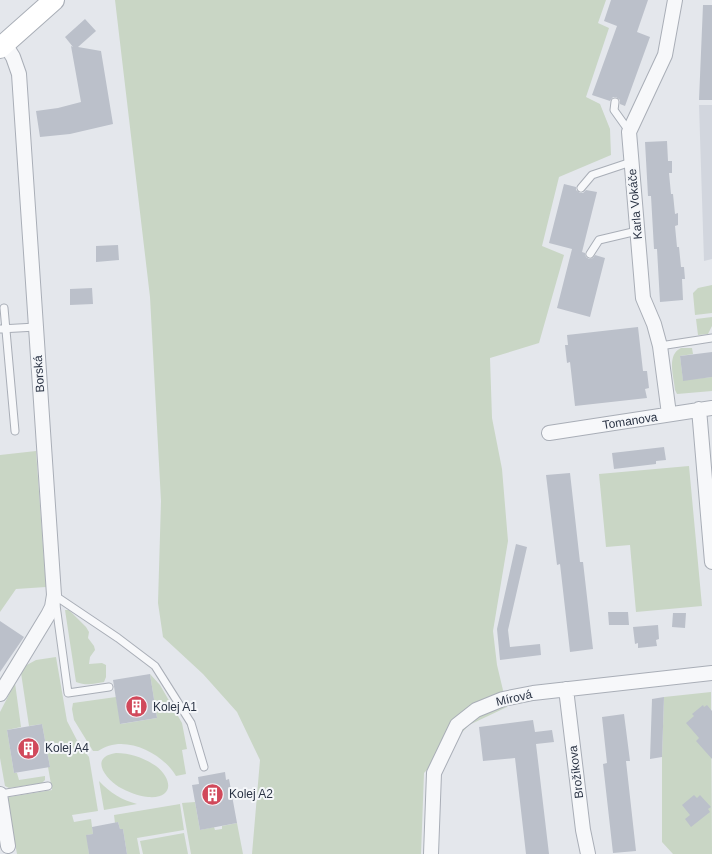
<svg xmlns="http://www.w3.org/2000/svg" width="712" height="854" viewBox="0 0 712 854" font-family="Helvetica,sans-serif">
<style>
.built{fill:#d2d6de}
.green{fill:#c9d6c5}
.building{fill:#bbc0ca}
.lines{fill:none;stroke-linecap:round;stroke-linejoin:round}
.lane-casing{stroke:#a9aeb7;stroke-width:9}
.street-casing{stroke:#a9aeb7;stroke-width:16}
.secondary-casing{stroke:#a9aeb7;stroke-width:22}
.lane{stroke:#f7f8fa;stroke-width:7}
.street{stroke:#f7f8fa;stroke-width:14}
.secondary{stroke:#fff;stroke-width:20}
.labels{text-anchor:middle;stroke-width:4;stroke-linejoin:round;paint-order:stroke}
.street-label{font-size:12px;fill:#2b3445;stroke:#f4f6f9}
.poi-label{font-size:12px;fill:#2b3445;stroke:#f4f6f9;text-anchor:start}
</style>
<rect width="100%" height="100%" fill="#e4e7ec"/>
<path class="built" d="M699,105H712V259L704,261Z"/>
<path class="green" d="M115,0H606L598,23L609,28L586,97L600,104L610,129L611,155L559,177L542,246L564,255L539,343L490,358L492,418L502,469L508,541L493,631L497,665L507,707L469,725L424,773L421,854H252L260,760L237,712L203,674L163,637L158,603L161,501L150,297Z
M712,285V313L695,315L693,293L698,288Z
M712,317V326L708,334L698,335L696,319Z
M681,348H692L693,354L680,356L683,380L712,377V391L677,394L675,390C674,377 666,355 681,348Z
M36,451L46,587L16,589L0,612V455Z
M689,466L702,606L636,612L630,545L606,547L599,474Z
M65,610H69L86,627L89,632L88,638L94,646L95,650L90,657L89,664L102,663L106,665V677L104,682C94,684 86,686 76,682Z
M56,657L67,721L80,746L89,757L98,811L72,815L74,822L91,819L93,834L87,835L89,854H17L7,800L9,797L52,790L48,767H50L42,724L29,726L21,673L23,667L36,660Z
M150,674L160,685L182,723L187,749L182,750L186,774L176,776C162,752 123,733 98,751H93L74,720L72,709L73,703L116,697L121,724L157,718Z
M15,683L21,727L7,730L14,773H17L19,780L45,776V780L42,783L9,788L5,786L0,758V712Z
M711,692L712,854H673L662,842V757L664,697Z
M116,753C131,753 144,758 156,766C173,779 174,799 148,797C138,796 128,792 119,787C105,778 89,757 116,753Z
M99,781C110,793 122,800 137,804L104,810Z
M195,802L200,830L214,827L215,830L222,829V826L237,823L243,854H191L182,803Z
M180,804L184,830L137,838L140,854H127L123,829H120L118,822L115,823L114,815Z
M184,833L188,854H143L140,841Z"/>
<path class="building" d="M611,0H648L637,32L650,37L625,106L620,104V100L616,97H613L610,101L592,95L617,26L604,21Z
M703,5H712V100H699Z
M85,19L96,31L78,47L101,51L113,124L70,134L40,137L36,111L58,108L81,102L71,46L73,47L65,37Z
M667,141L668,161H672V173H669L671,194H673L675,214L678,213V225L675,226L677,247H679L681,267H684L685,279H682L683,300L660,302L657,249H654L651,196H648L645,142Z
M564,184L576,187V190L580,193H583L586,190L597,192L582,252L585,253L586,257L589,259L593,258L595,255L605,258L590,317L557,308L572,249L549,243Z
M118,245L119,260L96,262V246Z
M92,288L93,304L70,305V289Z
M638,327L643,371H647L649,388L645,389L647,398L575,406L570,362L567,363L565,345H568L567,335Z
M712,352V377L683,381L680,356Z
M664,447L666,460L656,461V464L614,469L612,453Z
M570,473L580,562H583L593,649L570,652L560,564L557,565L546,475Z
M516,544L527,547L508,630L510,647L540,644L541,655L500,660L497,629Z
M608,612H628L629,625H609Z
M673,613H686L685,628L672,627Z
M0,621L24,637L0,672Z
M658,625L659,639L656,640L657,646L638,648V643L635,644L633,627Z
M150,674L157,718L120,724L113,680Z
M664,697L662,757L650,759L652,699Z
M703,705L704,707L707,705L712,711V759L696,741L699,738L686,723L694,716L692,714Z
M624,714L630,761H626L636,851L613,853L603,764L607,763L602,717Z
M533,720L535,732L552,730L554,742L536,744L549,854H526L515,758L483,761L479,727Z
M42,724L50,767L14,773L7,730Z
M225,772L226,780L229,779L237,823L200,830L192,785L199,784L198,777Z
M694,795L697,798L700,795L711,807L708,809L710,812L691,827L685,819L690,815L682,805Z
M118,822L120,829H123L127,854H89L86,835L93,834L92,827Z"/>
<g class="lines">
<defs>
<path id="lane" d="M615,102L614,110L629,131
M581,188L592,175L631,162
M590,254L599,240L637,231
M4,308L15,431
M0,329L36,327
M660,346L712,338
M54,595L118,638L155,666L191,723L204,767
M56,605L68,693L109,687
M0,794L48,786"/>
<path id="street" d="M699,409L712,562
M669,414L660,346L654,324L643,298L629,132L665,55L675,0
M549,433L712,408
M566,689L583,830L588,854
M0,694L48,615L52,607L54,595L19,74L13,57L5,44
M0,794L8,846
M431,854L434,773L457,725L476,710L503,699L533,693L712,673"/>
<path id="secondary" d="M0,48L54,0"/>
</defs>
<use href="#lane" class="lane-casing"/>
<use href="#street" class="street-casing"/>
<use href="#secondary" class="secondary-casing"/>
<use href="#lane" class="lane"/>
<use href="#street" class="street"/>
<use href="#secondary" class="secondary"/>
</g>
<defs>
<symbol id="building-disc" viewBox="-11 -11 22 22"><circle r="9.5" fill="#d1495b" stroke="#f4f6f9"/><path d="M-4-6H4V6H1V3H-1V6H-4ZM-2.5-4.3h1.7v1.8h-1.7ZM.8-4.3h1.7v1.8H.8ZM-2.5-1h1.7V.8h-1.7ZM.8-1h1.7V.8H.8Z" fill="#fff"/></symbol>
</defs>
<g fill-rule="evenodd">
<use href="#building-disc" x="124" y="694" width="25" height="25"/>
<use href="#building-disc" x="16" y="736" width="25" height="25"/>
<use href="#building-disc" x="200" y="782" width="25" height="25"/>
</g>
<g class="labels">
<g class="street-label">
<text transform="translate(635 204) rotate(-95)" y="4">Karla Vokáče</text>
<text transform="translate(39 374) rotate(-94)" y="4">Borská</text>
<text transform="translate(630 421) rotate(-9)" y="4">Tomanova</text>
<text transform="translate(514 698) rotate(-13)" y="4">Mírová</text>
<text transform="translate(576 772) rotate(-97)" y="4">Brožíkova</text>
</g>
<g class="poi-label">
<text x="153" y="711">Kolej A1</text>
<text x="45" y="752">Kolej A4</text>
<text x="229" y="798">Kolej A2</text>
</g>
</g>
</svg>
